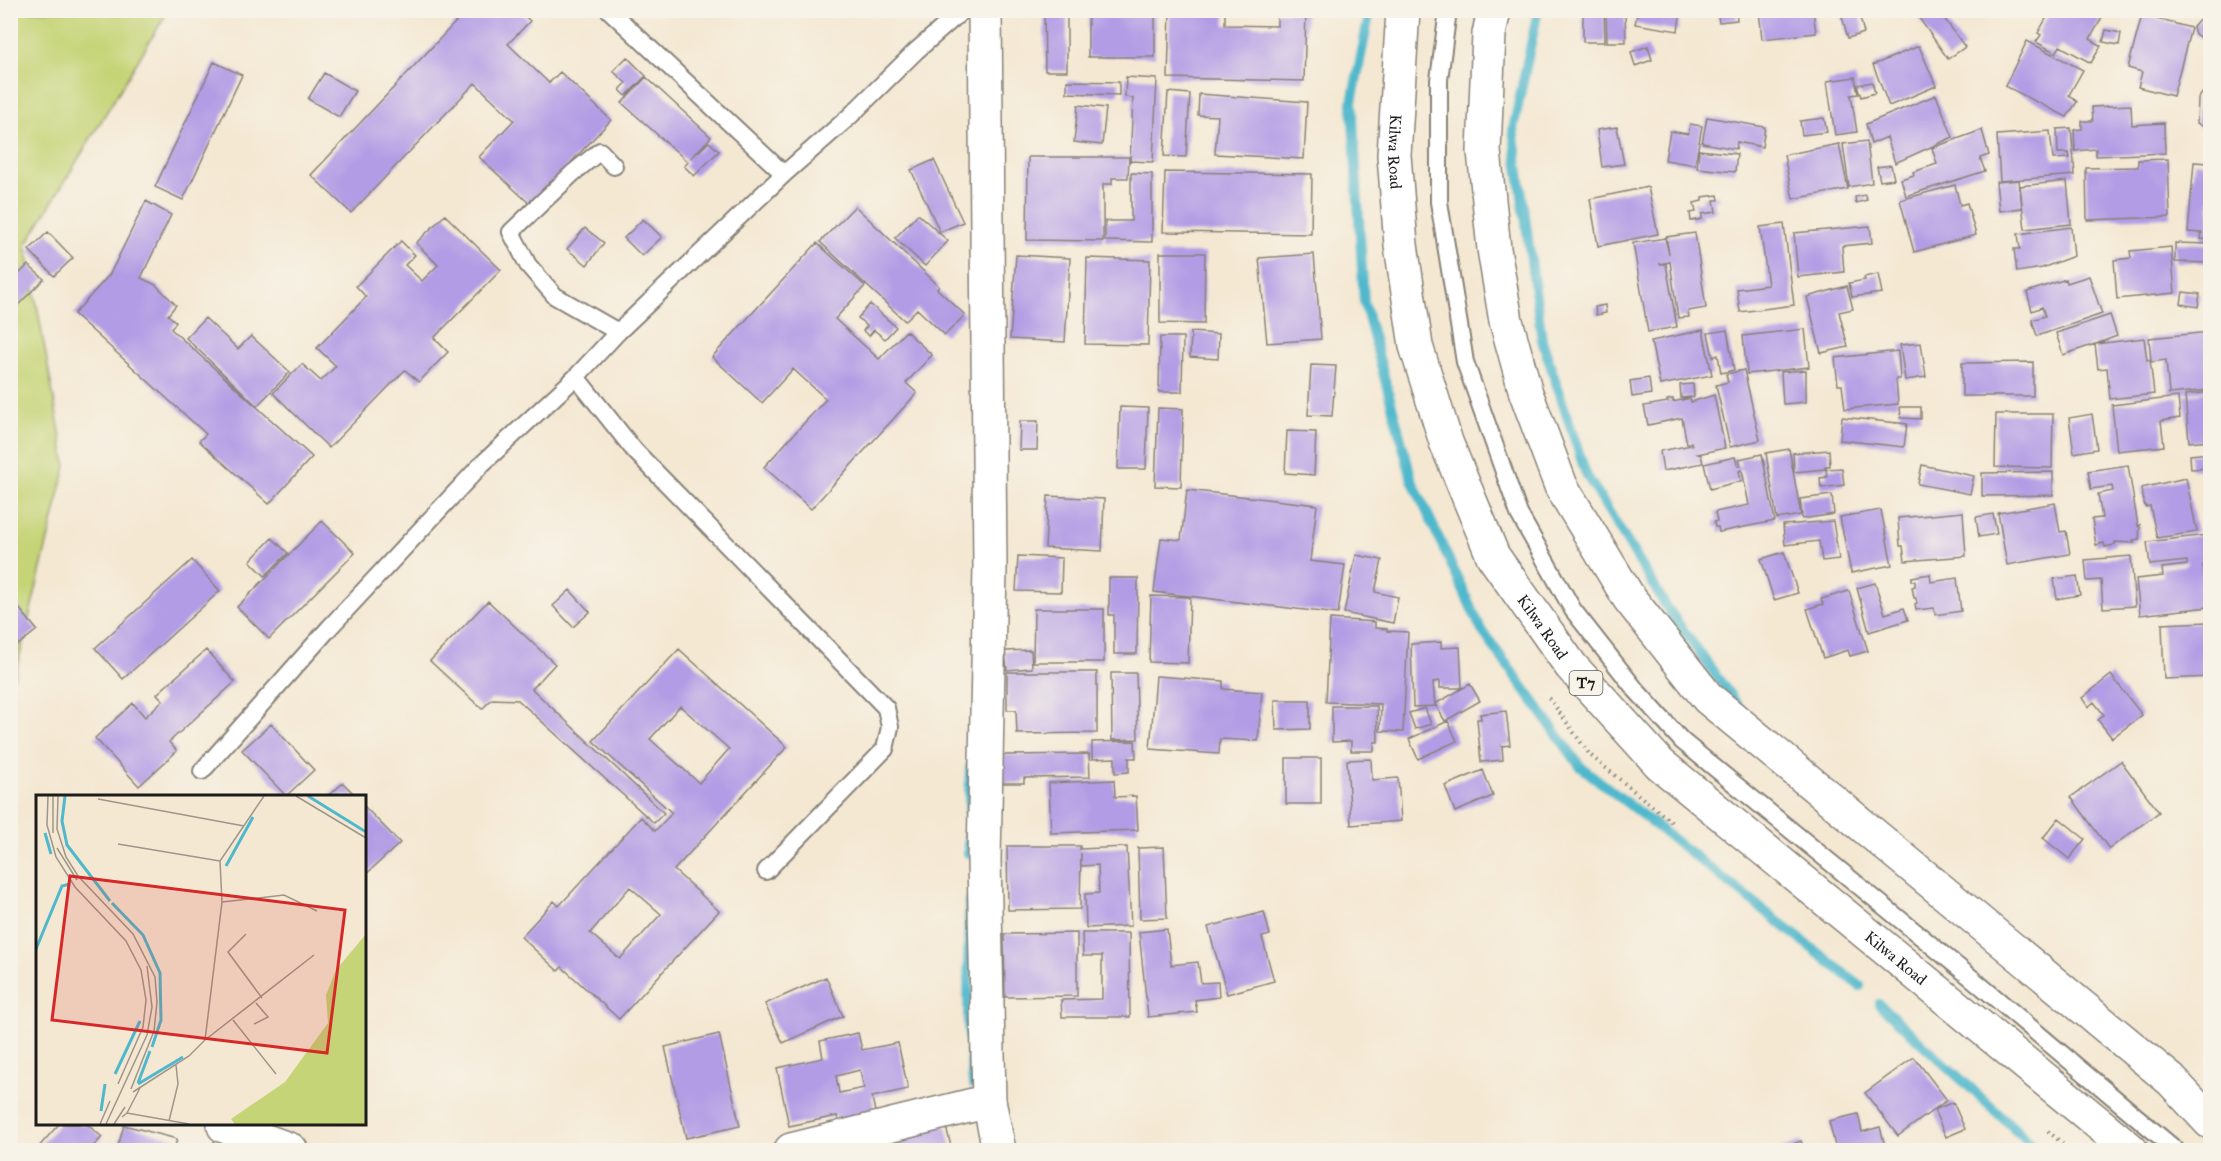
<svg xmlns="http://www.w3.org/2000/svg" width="2221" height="1161" viewBox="0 0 2221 1161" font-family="'IM FELL Great Primer',serif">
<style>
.green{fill:#c5d476;stroke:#707849;stroke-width:1.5}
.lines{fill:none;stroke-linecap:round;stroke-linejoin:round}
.stream{stroke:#4fb8cc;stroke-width:10}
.building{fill:#b29ce5;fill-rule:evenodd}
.service-casing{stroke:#888278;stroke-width:20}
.minor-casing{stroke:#888278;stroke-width:36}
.tertiary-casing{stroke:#888278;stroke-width:36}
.trunk-casing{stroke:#888278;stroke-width:36}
.path{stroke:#888278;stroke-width:4;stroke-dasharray:1.5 4.5;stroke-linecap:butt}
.service{stroke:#fff;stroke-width:16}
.minor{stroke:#fff;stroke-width:33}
.tertiary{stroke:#fff;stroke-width:33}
.trunk{stroke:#fff;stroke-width:33}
.labels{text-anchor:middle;stroke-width:4.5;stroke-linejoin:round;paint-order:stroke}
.shield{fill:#f7f3e8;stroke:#5e5c59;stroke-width:1.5}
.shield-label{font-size:15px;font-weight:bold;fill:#1c1c1c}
.street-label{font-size:16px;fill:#1c1c1c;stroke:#f7f3e8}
.inset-river{fill:none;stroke:#4fb8cc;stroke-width:3}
.inset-road{fill:none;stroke:#9e968a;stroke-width:1.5}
.view{fill:#d62828;fill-opacity:0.15;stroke:#d62828;stroke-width:3}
.inset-edge{fill:none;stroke:#1c1c1c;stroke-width:3}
</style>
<rect width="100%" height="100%" fill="#f7f3e8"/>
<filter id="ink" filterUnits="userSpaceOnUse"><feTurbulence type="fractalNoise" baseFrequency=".0167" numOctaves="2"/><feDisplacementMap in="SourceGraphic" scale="12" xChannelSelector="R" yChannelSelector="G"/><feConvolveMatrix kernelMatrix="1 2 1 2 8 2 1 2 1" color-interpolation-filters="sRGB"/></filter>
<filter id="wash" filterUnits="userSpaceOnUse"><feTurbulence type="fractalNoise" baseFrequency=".008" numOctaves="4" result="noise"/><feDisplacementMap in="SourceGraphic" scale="24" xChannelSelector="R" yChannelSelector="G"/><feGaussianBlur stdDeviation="1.35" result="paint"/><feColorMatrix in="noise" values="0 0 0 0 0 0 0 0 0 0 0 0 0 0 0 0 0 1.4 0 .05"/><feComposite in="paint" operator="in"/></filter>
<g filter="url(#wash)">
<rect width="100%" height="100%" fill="#f4e8d3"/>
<path class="green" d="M11,11H168L26,245L66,466L15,675L11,682Z"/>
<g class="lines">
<path class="stream" d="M1370,10L1352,102L1364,302L1412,480L1481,629L1580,766L1860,986
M1538,10L1513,129L1542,340L1586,474L1668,609L1738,706
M968,853L970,767
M969,902L968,1022L973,1084
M1879,1004L2038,1150"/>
</g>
<g id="blocks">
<path class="building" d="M467,10H518L530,21L508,44L549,83L560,72L611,120L531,205L479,157L514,120L475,83L351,213L311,175Z
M1044,10H1067V71H1045Z
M1170,10H1225V25L1277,26V12H1306L1304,81L1168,78Z
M1604,10L1605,42H1583V11Z
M1606,10H1625L1626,42H1607Z
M1638,10H1681L1678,31L1635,24Z
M1717,10H1736L1737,20L1719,22Z
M1759,10H1813L1816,33L1762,39Z
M1840,10H1858L1864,33L1848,38Z
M1929,10H1954L1944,18L1965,47L1948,59L1919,18Z
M2051,10H2106L2090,39L2101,46L2091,63L2060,46L2056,53L2036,42L2041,35L2038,33Z
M2153,10H2170L2167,17Z
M2198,10H2210V33L2204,40L2195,34L2193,27L2205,14Z
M1088,11H1155V57H1088Z
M2142,15L2191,28L2173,96L2138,87L2142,72L2128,68Z
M2106,30L2121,33L2119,45L2103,42Z
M2027,41L2083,70L2069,95L2077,102L2067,117L2005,86Z
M1648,46L1652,60L1635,66L1631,52Z
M1919,46L1936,86L1889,106L1873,65Z
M627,57L646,76L626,96L620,90L626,83L613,71Z
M214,62L242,75L183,200L155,187Z
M324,73L355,91L339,117L308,99Z
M646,77L711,137L691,158L709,142L719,151L694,176L684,166L688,162L622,103Z
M1126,77L1157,79L1153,162L1130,161L1133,98L1125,97Z
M1855,77L1858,94L1851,95L1857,132L1835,135L1827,81Z
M1067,81L1119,82V95L1067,93Z
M1872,82L1875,93L1861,97L1857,85Z
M2210,82V131L2197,123L2198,99Z
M1168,92L1190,94L1186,157L1164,156Z
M1199,94L1307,102L1304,159L1215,154L1218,116L1198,115Z
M1936,95L1953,137L1895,163L1887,137L1871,144L1866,124Z
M1078,105L1106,108L1102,145L1074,142Z
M2131,105L2132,125L2164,123L2165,153L2096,156V149L2075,151L2074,130L2082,129V121H2093L2092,107Z
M1707,117L1765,127L1762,147L1737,142L1736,149L1702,143Z
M1824,118L1827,132L1802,135L1800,121Z
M1690,124L1702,126L1695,165L1665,160L1670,131L1688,134Z
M1617,127L1624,164L1602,167L1597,130Z
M2071,128L2075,175L2000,181L1997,135L2050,131L2053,159L2070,158L2069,153H2058L2057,129Z
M1982,130L1989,155L1980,158L1985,171L1906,196L1901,179L1914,175L1913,172L1937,164L1932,148Z
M1867,141L1872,183L1849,187L1843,144Z
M1839,144L1848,189L1793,199L1784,155Z
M1699,150L1737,154L1735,172L1697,168Z
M1028,157H1129L1128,178H1112V184H1103V241L1027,240Z
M2168,159L2170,217L2087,220L2086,168L2138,167V160Z
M934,160L963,222L940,232L911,170Z
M2194,162L2210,163V240L2201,239L2202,233L2188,232Z
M1891,165L1894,179L1880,181L1877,167Z
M1165,172L1312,174L1311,234L1163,232Z
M1131,173L1152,174V242L1105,241V221H1131Z
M2019,180L2022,208L1999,211L1996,182Z
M2067,181L2071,224L2025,229L2020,186Z
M1955,185L1960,205L1967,203L1976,235L1914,252L1900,200Z
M1648,187L1658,234L1598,246L1590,199Z
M1718,195L1719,200H1714L1716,212L1702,214V219L1691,221L1690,213L1696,212L1694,203L1702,201V197Z
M1865,195L1867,200L1856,203L1855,197Z
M146,201L171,215L141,278L156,285L176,305L168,315L176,322L171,329L312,457L269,504L199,441L206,434L74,314L110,274Z
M855,206L939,286L937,289L965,315L945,335L917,309L905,321L820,242Z
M918,214L948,241L925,266L895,238Z
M445,215L501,270L434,338L448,352L419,382L405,370L329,448L273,393L302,364L321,381L336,366L317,348L366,297L356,286L401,241L415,255L405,265L422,281L438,265L416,243Z
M643,219L662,237L642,256L624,238Z
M1784,224L1794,305L1740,312L1737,289L1768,285L1760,227Z
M1870,226L1872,243L1842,246L1844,272L1798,277L1794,233Z
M2071,227L2074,256L2042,268L2017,272L2014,249H2020L2018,234Z
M585,228L604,243L587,265L567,249Z
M48,232L73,258L54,276L29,250Z
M1695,233L1706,308L1688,311L1689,317L1678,318L1670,262L1659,264H1666L1677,327L1648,332L1633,243L1665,238L1669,254L1666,237Z
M817,243L865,286L835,319L879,359L906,331L932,355L906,383L917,393L811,509L764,467L826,399L793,369L762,403L712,357Z
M2175,243L2210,244V263L2175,262Z
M2171,247L2175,293L2117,299L2114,260L2131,258L2130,251Z
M1160,253H1205L1204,324L1160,323Z
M1314,254L1321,339L1267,343L1259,258Z
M1016,255L1070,258L1065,342L1010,339Z
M1087,258L1150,260L1148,345L1085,344Z
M28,265L44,279L10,313V283Z
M1878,274L1882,293L1852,297L1849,283L1865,280L1864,277Z
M2089,276L2102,314L2037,336L2032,320L2045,316L2042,307L2032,311L2027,292L2066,279L2067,283Z
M1847,286L1853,309L1839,312L1848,347L1821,353L1807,297Z
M2183,292L2200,294L2198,307L2181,304Z
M870,304L896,327L885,339L874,330L869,336L863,331L867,326L858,318Z
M1605,305L1606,313L1596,315L1595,307Z
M2110,315L2117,336L2096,344L2144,338L2147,360H2150L2154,394L2110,399L2107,368L2098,369L2095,344L2063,355L2056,333Z
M205,318L238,349L251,336L290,372L257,406L186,338Z
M1805,329L1809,367L1747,374L1743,336Z
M1703,330L1712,375L1660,385L1651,341Z
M1727,330L1734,370L1721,373L1718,355L1713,357L1708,333Z
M1191,332L1219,334L1218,359L1190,357Z
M2210,332V390L2169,394L2166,360L2151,362L2149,338Z
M1160,337H1183L1182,392H1159Z
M1921,343L1926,377L1905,380L1900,345Z
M1898,351L1900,379H1896L1898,404L1845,409L1842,385H1838L1835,358Z
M2033,362V396H1962V363Z
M1311,365L1336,366L1332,416L1308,415Z
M1744,370L1760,440L1730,447L1716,385L1728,382L1726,374Z
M1806,370V402L1783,404L1781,372Z
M1649,378L1651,394L1632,397L1630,381Z
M1693,384L1694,397L1681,398L1680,385Z
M2210,392V440L2189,442L2185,395Z
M1714,395L1725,448L1698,454L1701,455L1703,463L1663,471L1660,451L1692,445L1691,442L1687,444L1682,418L1648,425L1644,406L1668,402L1667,400L1673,399V402L1690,398L1691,402Z
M2178,397L2180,418L2161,421L2164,446L2117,451L2112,405Z
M1120,407L1148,408L1146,469H1118Z
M1900,407H1921V419L1901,418Z
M1158,408L1183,409L1181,487L1155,486Z
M1996,414H2053L2052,468L1995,467Z
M2092,414L2097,449L2074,453L2069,418Z
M1842,417L1907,424L1904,447L1840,440Z
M1020,421H1038L1037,450H1019Z
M1287,431L1316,432L1314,475L1285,473Z
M1789,449L1801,515L1777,519L1766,453Z
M1829,450L1830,466H1825V469L1794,472L1793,453Z
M2210,453V468L2191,469L2190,455Z
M1762,454L1775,521L1719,532L1718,527H1715L1714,522L1717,521L1715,512L1749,505L1742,470L1739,471L1741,481L1710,489L1704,464L1735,457L1738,466H1741L1739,459Z
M1922,465L1974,476L1970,494L1918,484Z
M2128,465L2138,526L2140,525L2139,539L2133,540L2134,543L2115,542V545L2105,547L2104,543L2096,545L2092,519L2102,518L2098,494L2113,491L2112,486L2091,489L2088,471Z
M1842,468L1844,485L1821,488L1820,478L1827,477L1826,469Z
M2053,472V495L1982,496V473Z
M2186,478L2197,532L2157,538L2150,506L2145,507L2141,488Z
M1187,490L1317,505L1310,561L1345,565L1338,614L1154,592L1161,538L1181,540Z
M1832,495L1834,514L1802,519L1800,499Z
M1048,496L1104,499L1102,551L1045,548Z
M2055,503L2060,532L2066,531L2070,554L2007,565L1998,513Z
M1881,510L1892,565L1851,573L1840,517Z
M1963,512L1966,556L1905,561L1903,546H1900L1898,518Z
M1993,514L1997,534L1979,537L1976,517Z
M322,521L355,553L269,639L237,607Z
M1833,521L1839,559L1822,561L1819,541L1785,545L1783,525Z
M2207,535L2210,564L2203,565L2208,607L2140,615L2136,579L2163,576L2162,568L2187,565V561L2150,565L2147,542Z
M272,538L288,553L265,576L250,561Z
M1784,552L1798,593L1774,600L1761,559Z
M1356,555L1382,560L1375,592L1398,597L1393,623L1344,613Z
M1018,556L1062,558L1061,592L1016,591Z
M2131,556L2135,606L2103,608L2101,580L2087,581L2085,560Z
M192,560L220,591L123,679L95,648Z
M1930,574L1931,582L1957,578L1961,611L1935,615L1934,608L1916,610L1915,604H1917L1916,598H1914L1912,587L1915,586V581H1912V577Z
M2077,576L2080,595L2057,599L2054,579Z
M1109,578H1138L1137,654H1114V615H1109Z
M1875,583L1885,614L1904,608L1908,620L1869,632L1857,588Z
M570,590L590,612L573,627L553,606Z
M1849,591L1868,651L1850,656L1848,650L1823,658L1807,609L1823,604L1821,599Z
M1151,596L1190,597L1188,663L1149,662Z
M10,597L37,630L18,645L10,636Z
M488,601L555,664L532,689L664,813L654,823L518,700L492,699L482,709L430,661Z
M1034,609H1104V662H1033Z
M1330,619L1375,622V628L1387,629V631L1408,632L1403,732L1380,731L1381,704L1326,702Z
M2208,622L2210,677L2164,679L2162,624Z
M1441,642V648L1460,647L1462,688H1440V681L1433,682L1435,706L1413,707L1411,644Z
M679,649L787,747L674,870L719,911L619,1019L562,967L558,971L521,937L554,901L559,906L641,817L655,831L672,813L593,741ZM680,706L729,749L699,783L650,739ZM630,887L661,914L620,959L590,933Z
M206,650L235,682L169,742L177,751L139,786L95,738L133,703L145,717L163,700L157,694Z
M1031,650L1032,668L1007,670L1005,651Z
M1007,672H1097V733L1017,734L1016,710H1007Z
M1111,673H1136L1138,739L1112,740Z
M2111,675L2142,715L2112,738L2098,720L2104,715L2094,702L2088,707L2082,698Z
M1156,676L1223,681V689L1262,692L1258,741L1220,739L1219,754L1150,749Z
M1470,684L1480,701L1445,721L1435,704Z
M1275,700H1310V729L1276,730Z
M1332,706H1377L1378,742H1374V751H1351V741L1332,742Z
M1425,708L1431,724L1415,729L1409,713Z
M1506,711L1510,745L1502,746L1503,760L1481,762L1477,719H1481L1480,714Z
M1448,721L1457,741L1418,759L1409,739Z
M271,724L314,770L286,796L242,750Z
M1135,741L1136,758H1129V772L1115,773V758L1092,759V742Z
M1089,754L1090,777L1024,778V783H1002V755Z
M1286,758H1321V804H1286Z
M1371,759L1372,780L1398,778L1401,821L1351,825L1347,760Z
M2121,761L2159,812L2109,849L2071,797Z
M1483,770L1493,796L1455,812L1445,786Z
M1114,780L1115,797L1136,796L1138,830L1051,833L1049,783Z
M343,783L356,796H328Z
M364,806L400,843L364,876Z
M2059,818L2085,839L2069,859L2043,838Z
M1007,846H1080V849L1127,847L1131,926L1086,928L1085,894L1099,893L1098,865L1081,866V853L1080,909L1008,910Z
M1164,847L1167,918L1140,919L1138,848Z
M1264,912L1270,935L1262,937L1274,981L1227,994L1208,927Z
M1167,929L1171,965L1198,962L1201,983L1218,982L1219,997L1195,1000L1197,1012L1148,1017L1139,932Z
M1077,933V996L1005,997L1004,934Z
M1082,933H1129L1130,1017H1062L1061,1000L1102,999V956H1083Z
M826,977L843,1016L783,1043L765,1004Z
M858,1033L862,1050L898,1043L908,1089L872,1097L876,1117L839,1125L837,1116L789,1126L777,1068L823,1058L820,1041ZM860,1070L864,1088L839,1093L836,1076Z
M719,1034L740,1126L686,1138L665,1047Z
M1914,1057L1947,1100L1898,1136L1865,1093Z
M1953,1102L1965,1129L1946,1137L1934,1110Z
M1858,1114L1862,1132L1880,1127L1886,1150H1836L1829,1121Z
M943,1115L952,1150H867L863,1135Z
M59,1124H87L102,1137L90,1150H36Z
M124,1125L177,1139L174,1150H117Z
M219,1134L246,1150H209Z
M1801,1141L1805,1150H1776Z"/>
</g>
</g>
<g filter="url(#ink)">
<use href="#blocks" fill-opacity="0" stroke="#888278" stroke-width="1.5"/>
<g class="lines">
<defs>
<path id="service" d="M609,10L784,174
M1448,10L1439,80V202L1465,362L1519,514L1573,610L1635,689L1682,741L1974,980L2176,1150
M614,166L600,151L573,173L511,232L528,265L555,296L618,332
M576,377L634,450L886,708L890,727L885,749L766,871
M202,771L330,627L482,464L576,377L618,332L784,174L849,117L916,51L963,10"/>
<path id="minor" d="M224,1126L291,1150
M791,1150L989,1101"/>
<path id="tertiary" d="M985,10L990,567L984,859L989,1101L999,1150"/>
<g id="trunk">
<path id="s1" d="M1403,10L1394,155L1401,245L1416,346L1446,442L1493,556L1571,666L1660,764L2131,1150"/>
<path d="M1494,10L1489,34L1484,151L1494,249L1506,321L1526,393L1561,486L1629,598L1708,698L2171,1080L2210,1122"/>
</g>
</defs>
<use href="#service" class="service-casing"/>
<use href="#minor" class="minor-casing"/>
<use href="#tertiary" class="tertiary-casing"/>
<use href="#trunk" class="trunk-casing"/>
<path class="path" d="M1549,698L1590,755L1674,824
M2048,1131L2070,1150"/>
<use href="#service" class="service"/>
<use href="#minor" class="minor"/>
<use href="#tertiary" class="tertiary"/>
<use href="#trunk" class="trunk"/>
</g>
</g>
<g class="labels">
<rect class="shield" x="1569.5" y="671" width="33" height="24" rx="4.5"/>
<g class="shield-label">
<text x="1586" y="688">T7</text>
</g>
<g class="street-label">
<text dy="6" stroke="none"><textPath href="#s1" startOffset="142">Kilwa Road</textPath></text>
<text dy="6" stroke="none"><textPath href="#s1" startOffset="648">Kilwa Road</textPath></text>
<text dy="6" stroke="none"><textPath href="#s1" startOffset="1134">Kilwa Road</textPath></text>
</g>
</g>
<g transform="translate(36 795)">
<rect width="330" height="330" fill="#f4e8d3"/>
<path d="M330,139V329H199L195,324L249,287L292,228L290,200L300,175Z" fill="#c5d476"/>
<path class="inset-river" d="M29,1L26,26L31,50L74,106M272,1L330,37M9,38L15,59M190,71L217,22M76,108L107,140L124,178L125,225L116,252M0,154L26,91L34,89M79,279L104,226M102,288L114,256M102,289L147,262M65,316L69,289"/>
<path class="inset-road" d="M12,1L11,30L20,62L39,92L90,146L105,175L110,205L107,232L82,289M22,1L21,34L30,62L42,81L97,139L119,182L121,207L118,236L95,294M260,1L330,43M62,4L208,31M17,38V1M82,49L184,66M21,53L41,85M186,107L248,100L281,116M210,139L192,157L226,203M197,225L240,279M218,229L232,222L220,208M169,245L278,160M97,297L153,261L169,245L186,107L184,66L228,1M91,318L104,293M86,322L91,318L153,329M133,326L142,289L140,270M64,329L74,306M70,329L111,240L116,212L111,171M78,329L89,312"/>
<path class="view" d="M34,81L309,115L291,258L16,225Z"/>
<rect width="330" height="330" class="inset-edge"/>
</g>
<rect width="2221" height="1161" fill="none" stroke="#f7f3e8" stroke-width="36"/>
</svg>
